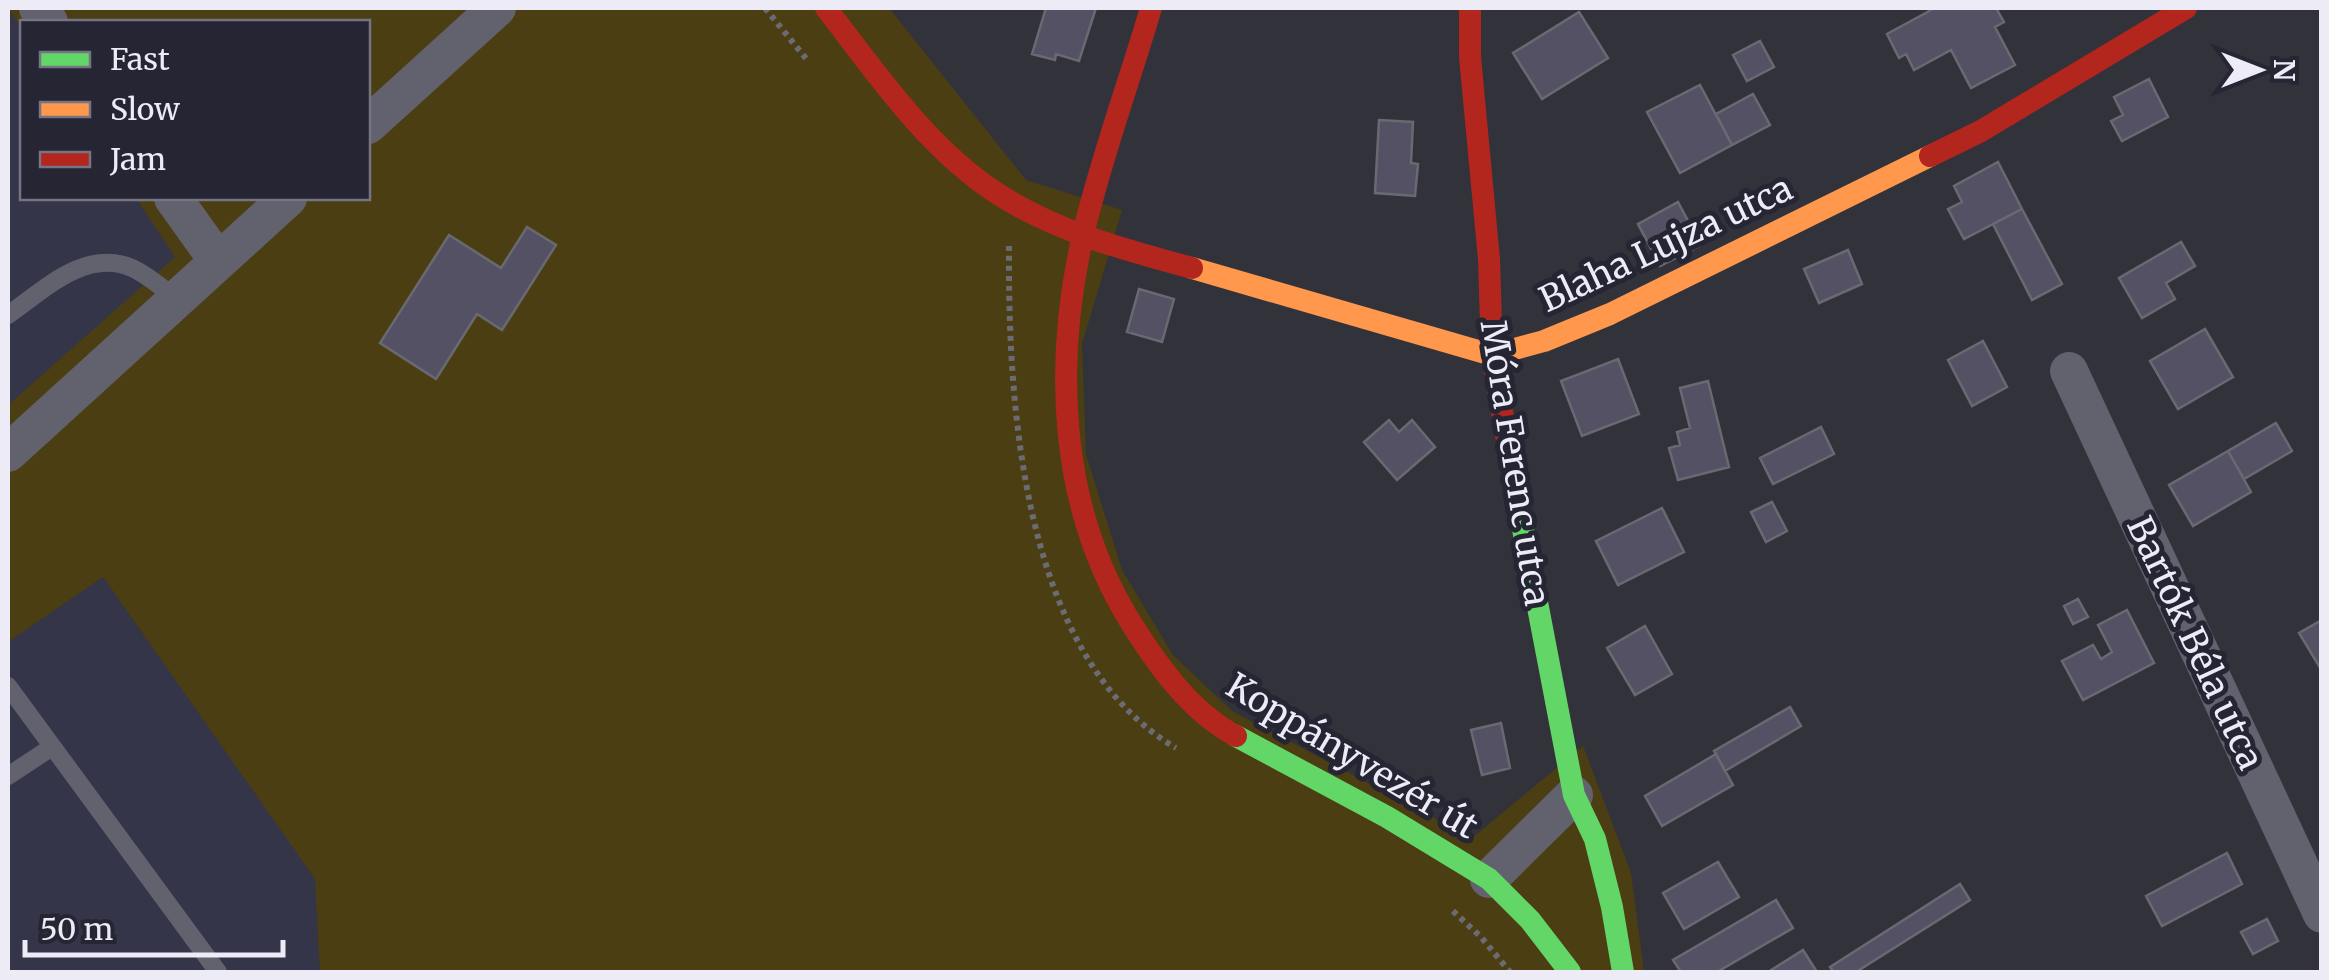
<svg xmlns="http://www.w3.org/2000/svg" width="2329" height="980" viewBox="0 0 2329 980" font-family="Merriweather,serif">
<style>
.built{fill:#35354a}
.green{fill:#4b3e13}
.building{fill:#545165;stroke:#696971;stroke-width:2.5}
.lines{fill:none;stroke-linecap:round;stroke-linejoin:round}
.path{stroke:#6b6b74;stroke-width:6;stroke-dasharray:5 5;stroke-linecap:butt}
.lane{stroke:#62626e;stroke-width:18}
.street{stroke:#62626e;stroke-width:38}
.fast{stroke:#63d668;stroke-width:22}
.slow{stroke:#ff974d;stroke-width:22}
.jam{stroke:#b3261e;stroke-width:22}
.labels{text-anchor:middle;stroke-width:10;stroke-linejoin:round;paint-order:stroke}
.street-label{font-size:35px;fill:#ecebf6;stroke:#252534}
</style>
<rect width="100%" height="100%" fill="#32323b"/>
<path class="built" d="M8,8L22,29V198H136L176,257L8,405Z
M103,577L316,879L320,972H8V642Z"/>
<path class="green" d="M8,8H889L1026,180L1122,210L1082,344L1086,454L1122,570L1173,655L1232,711L1472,838L1583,746L1631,873L1644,972H320L315,879L103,577L8,642V405L175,257L136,198H368V22H22V29Z"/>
<path class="building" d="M1046,8H1096L1079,61L1056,54L1055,60L1032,54Z
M1935,8H1996L2004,22L1995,27L2015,65L1971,88L1951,50L1914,70L1906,54L1899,58L1887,34Z
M1579,12L1608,58L1542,99L1513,53Z
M1760,41L1774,67L1747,81L1733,55Z
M2149,79L2168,117L2122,141L2111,121L2123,115L2114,97Z
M1700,85L1732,145L1680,173L1647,112Z
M1753,94L1770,125L1732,145L1716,114Z
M1379,120L1413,122L1411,163L1418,164L1415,196L1375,193Z
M1998,162L2022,209L1964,239L1948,209L1962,202L1954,186Z
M1678,202L1701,245L1660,266L1638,224Z
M2022,209L2062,284L2032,300L1993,224Z
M527,227L556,245L502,330L477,314L436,379L380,343L449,235L501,268Z
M2181,242L2195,266L2166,283L2175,299L2142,318L2119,278Z
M1848,250L1862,284L1819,303L1804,269Z
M1139,289L1174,299L1162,342L1127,332Z
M2205,329L2233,377L2178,409L2150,361Z
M1983,341L2007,387L1972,406L1948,360Z
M1618,359L1639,414L1582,436L1561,381Z
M1708,381L1729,467L1678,480L1669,448L1680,445L1677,432L1690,428L1680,388Z
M1389,420L1399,432L1412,420L1435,447L1397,480L1364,442Z
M2276,423L2292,451L2244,479L2228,451Z
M1821,427L1834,454L1773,484L1760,458Z
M2228,451L2251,492L2193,526L2169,485Z
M1772,502L1787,531L1766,542L1751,512Z
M1662,508L1684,552L1618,585L1596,541Z
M2078,599L2088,617L2073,624L2064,606Z
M2127,610L2154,663L2083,700L2062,661L2093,645L2101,659L2112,652L2098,625Z
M2322,620V671L2299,633Z
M1645,626L1672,674L1635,695L1607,648Z
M1790,707L1801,726L1725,771L1714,751Z
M1501,723L1510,768L1482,775L1471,730Z
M1716,754L1733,785L1662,826L1645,796Z
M2227,853L2242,884L2162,926L2146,896Z
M1718,862L1739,897L1684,929L1663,893Z
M1960,884L1970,900L1856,972H1834L1830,967Z
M1776,900L1793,928L1717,972H1681L1673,960Z
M2267,919L2278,941L2253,954L2241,932Z
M1803,950L1817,972H1768Z"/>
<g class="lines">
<path class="path" d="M765,8L808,61
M1009,246C1008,406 1022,657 1176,748
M1453,911L1481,937L1510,972"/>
<path class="lane" d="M8,315C44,290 85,248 132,268C148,275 163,289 177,299
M8,686L218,972
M8,776L52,747"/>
<path class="street" d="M38,8L49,22
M368,125L497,8
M173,198L218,261
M2069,371L2322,914
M8,453L288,198
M1489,879L1574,795"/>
<path class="fast" d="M1518,503L1574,795L1595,839L1612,907L1623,972
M1236,736L1387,817L1489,879L1530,920L1570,972"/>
<path class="slow" d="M1192,268L1492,355L1544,341L1610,314L1930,156"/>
<path class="jam" d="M826,8C877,74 927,148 998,194C1057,232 1126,250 1192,268
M1151,8C1129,83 1101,158 1083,235C1053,366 1059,510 1133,626C1159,667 1191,712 1236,736
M1470,8V57L1489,259L1492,355L1518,503
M1930,156L1981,131L2186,8"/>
</g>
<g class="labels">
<g class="street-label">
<text transform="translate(1666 244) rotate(-25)" y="12">Blaha Lujza utca</text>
<text transform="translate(1515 463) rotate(81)" y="12">Móra Ferenc utca</text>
<text transform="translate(2195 643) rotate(65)" y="12">Bartók Béla utca</text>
<text transform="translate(1352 756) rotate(31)" y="12">Koppányvezér út</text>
</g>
</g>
<rect width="2329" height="980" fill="none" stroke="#ecebf6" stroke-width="20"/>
<rect x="20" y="20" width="350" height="180" fill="#252534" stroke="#757482" stroke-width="2.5"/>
<rect x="40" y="52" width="50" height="15" fill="#63d668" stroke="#757482" stroke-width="2.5"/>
<text x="110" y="70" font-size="30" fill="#ecebf6">Fast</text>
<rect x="40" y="102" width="50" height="15" fill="#ff974d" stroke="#757482" stroke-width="2.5"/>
<text x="110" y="120" font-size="30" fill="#ecebf6">Slow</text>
<rect x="40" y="152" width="50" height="15" fill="#b3261e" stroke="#757482" stroke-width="2.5"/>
<text x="110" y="170" font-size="30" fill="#ecebf6">Jam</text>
<g transform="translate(2259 70) rotate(90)" stroke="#252534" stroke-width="8" paint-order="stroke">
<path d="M0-8L18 38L0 25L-18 38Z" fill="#ecebf6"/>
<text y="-15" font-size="28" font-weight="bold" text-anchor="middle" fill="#ecebf6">N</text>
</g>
<path d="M25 940v15h258v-15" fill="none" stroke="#ecebf6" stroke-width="5"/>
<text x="40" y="940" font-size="30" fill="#ecebf6" stroke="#252534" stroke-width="8" paint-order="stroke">50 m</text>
</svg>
